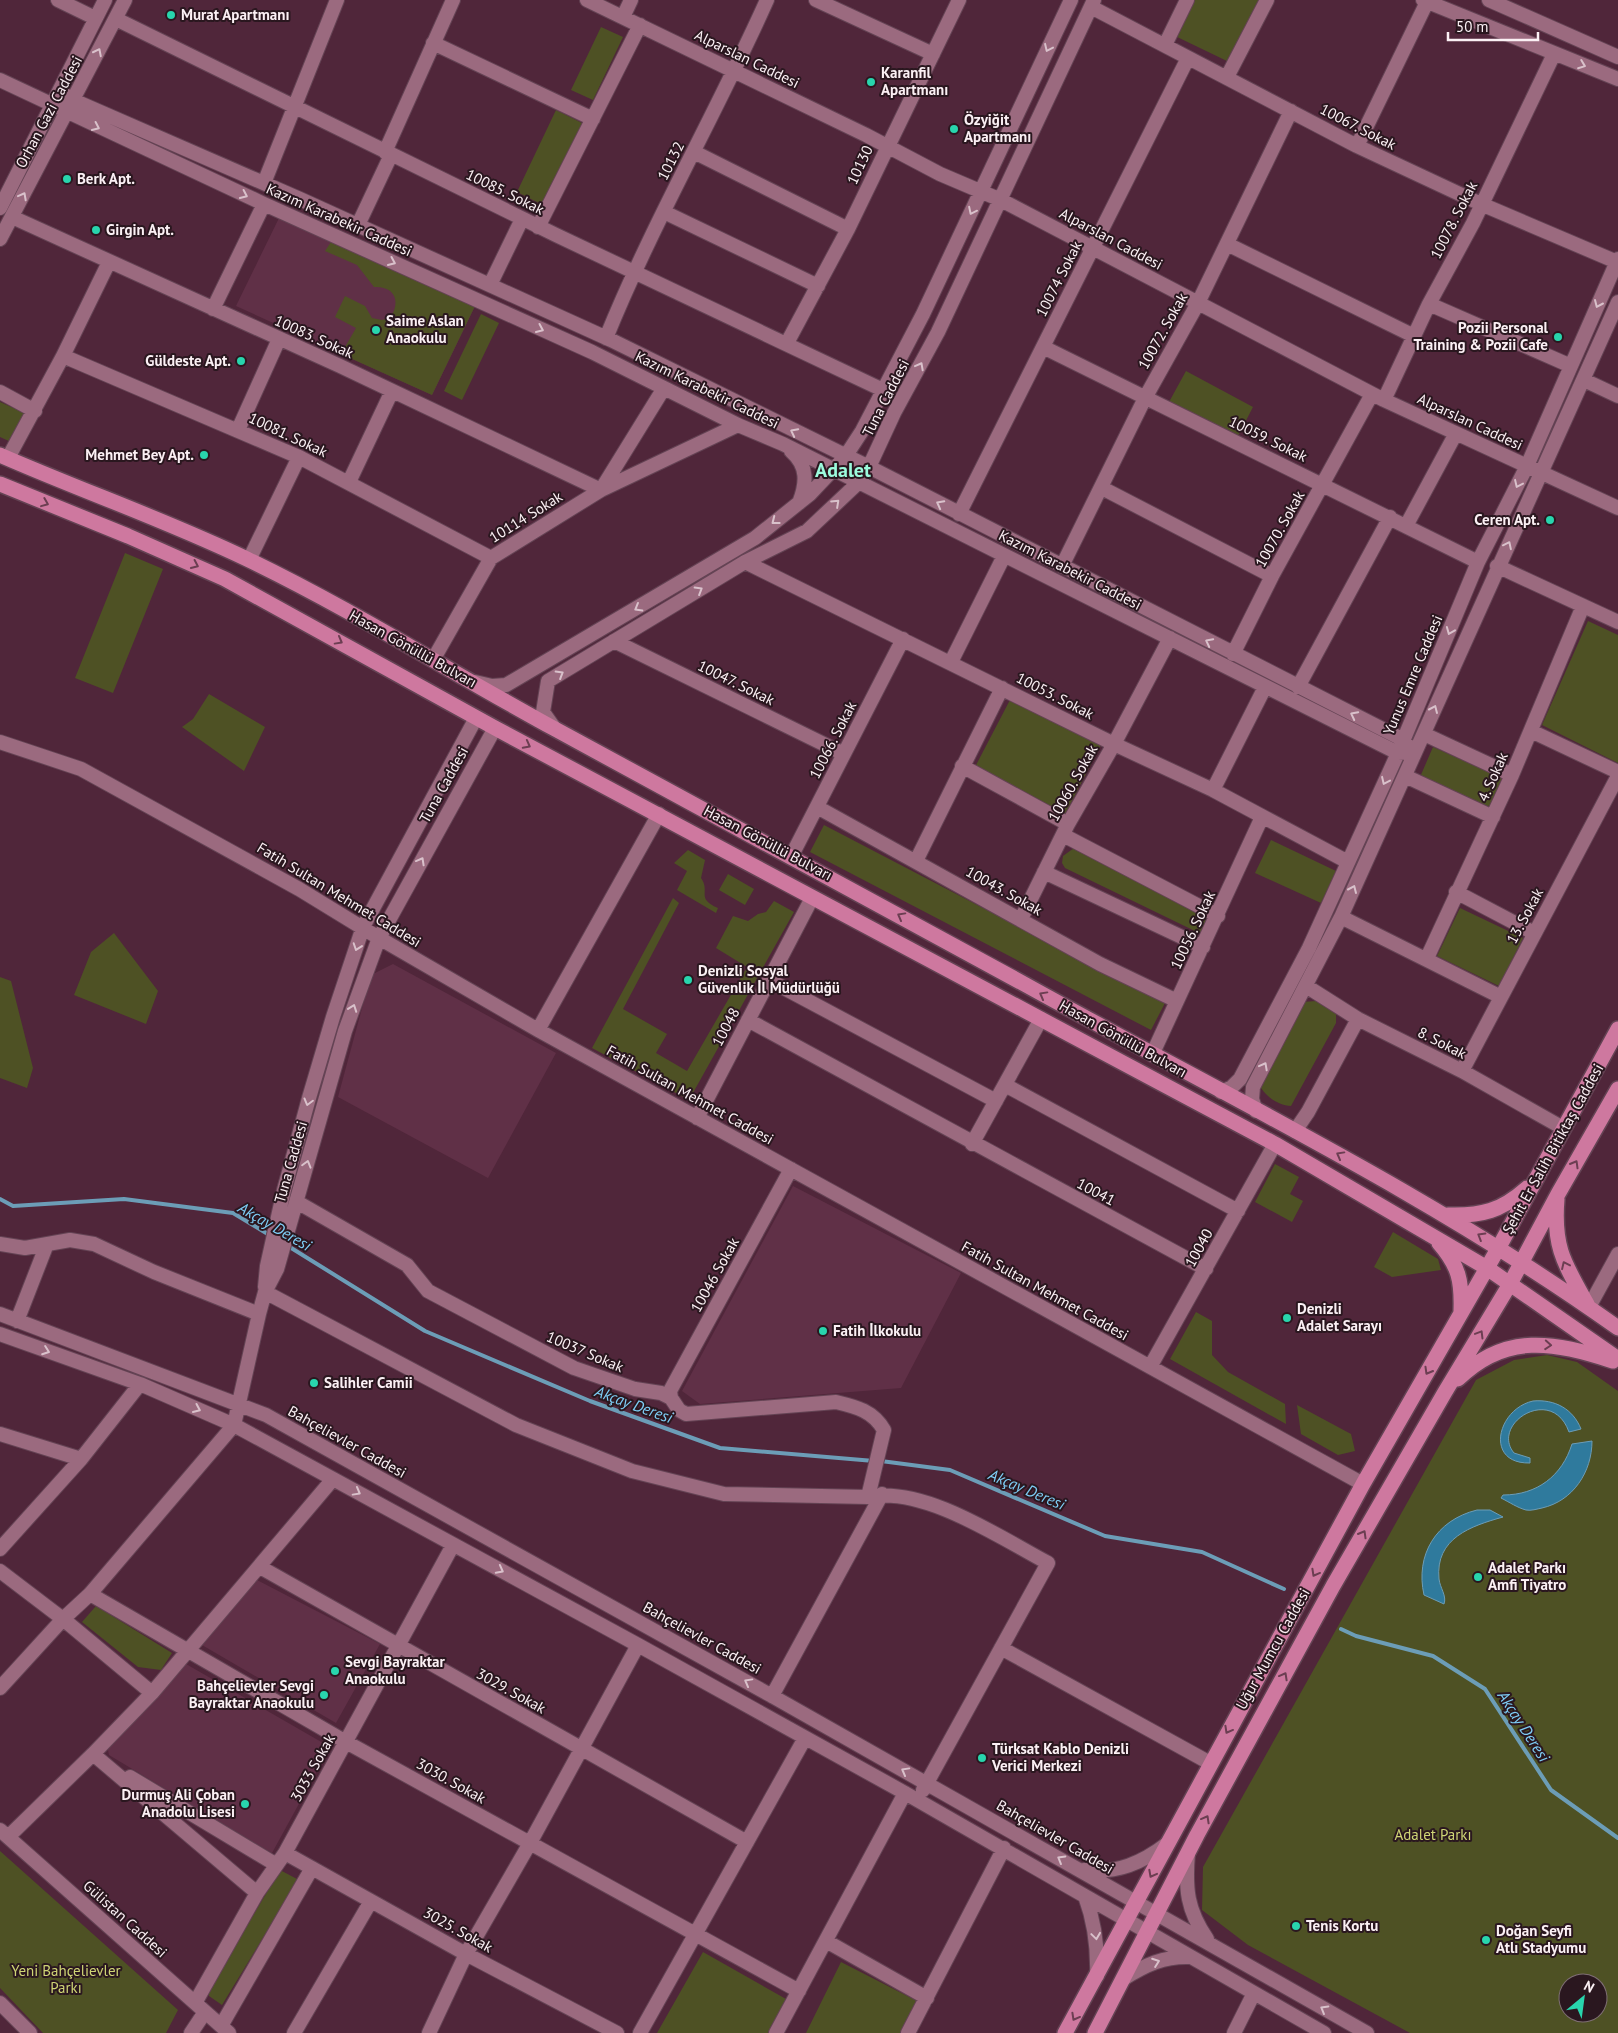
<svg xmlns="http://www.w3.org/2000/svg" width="1618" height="2033" viewBox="0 0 1618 2033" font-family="'PT Sans',sans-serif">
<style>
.built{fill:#603047}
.green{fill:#4e5124;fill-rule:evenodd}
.water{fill:#2f7a9d;stroke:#6c9db7}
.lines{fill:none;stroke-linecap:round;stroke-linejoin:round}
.stream{stroke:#6c9db7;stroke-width:4}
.minor-casing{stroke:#644354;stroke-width:16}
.major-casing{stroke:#644354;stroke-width:18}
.minor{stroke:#9b6a7f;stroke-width:14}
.major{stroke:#ce789f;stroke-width:15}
.oneway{stroke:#d9c1cb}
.oneway2{stroke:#6c3e52}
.poi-dot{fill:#28d5ad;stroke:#2a171f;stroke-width:2}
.labels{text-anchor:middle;stroke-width:4;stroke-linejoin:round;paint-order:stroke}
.poi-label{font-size:15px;font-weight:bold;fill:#fbf0f4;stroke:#2a171f;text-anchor:start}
.street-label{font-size:15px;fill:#fbf0f4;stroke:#2a171f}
.park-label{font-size:15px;fill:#cfd575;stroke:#2a171f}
.water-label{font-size:16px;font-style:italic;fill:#7ecdf5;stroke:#2a171f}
.district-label{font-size:20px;font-weight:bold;fill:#9cfbdd;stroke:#2a171f}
</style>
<rect width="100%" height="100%" fill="#50263a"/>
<path class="built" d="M279,218L475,306L432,395L236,306Z
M393,964L556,1053L488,1178L338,1097L371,975Z
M793,1186L961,1273L901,1388L700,1404L682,1391Z
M257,1580L380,1644L336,1723L202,1645Z
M186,1664L330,1747L272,1853L109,1755L107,1745Z"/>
<path class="green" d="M1190,0H1259L1229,62L1173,35Z
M601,27L623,37L593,100L571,90Z
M556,110L584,124L545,206L517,192Z
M331,242L475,306L432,395L341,354L356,328L335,317L345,296L365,306L372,318L382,320L391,317C401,300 394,286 374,287L357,265L325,251Z
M481,314L499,323L462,400L444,391Z
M1186,371L1253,407L1237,438L1169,402Z
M0,402L25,413L11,442L0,437Z
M125,553L163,569L113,693L75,678Z
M1588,621L1618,635V763L1542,725Z
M209,694L265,727L244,771L182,727L193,719Z
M1011,698L1101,745L1064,816L974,769Z
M1433,747L1503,778L1490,807L1420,777Z
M824,825L1165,1003L1151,1030L810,852Z
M1271,840L1336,871L1321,903L1255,873Z
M1074,848L1202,913L1206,921L1205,929L1199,933L1065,868L1062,863L1063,856Z
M688,850L705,860L701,878C711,892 695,898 718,908L716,913L677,890L687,871L674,863Z
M728,874L754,889L745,905L719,890Z
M673,898L679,903L623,1009L667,1034L656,1053L687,1071L747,967L716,948L733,916L748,921L758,914L766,912L774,901L794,912L689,1100L592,1048Z
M1460,908L1523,938L1499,986L1437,956Z
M114,933L158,991L146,1024L74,995L91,952Z
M0,977L11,981L33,1068L27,1088L0,1078Z
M1316,1001L1336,1014V1023L1291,1106C1277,1105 1263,1095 1258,1082L1302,1002Z
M1275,1164L1299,1177L1290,1194L1303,1201L1292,1222L1255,1202Z
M1393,1232L1438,1259L1441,1270L1392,1277L1374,1267Z
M1196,1312L1212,1321V1355L1228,1372L1285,1404L1286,1424L1170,1359Z
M1547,1355L1577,1362L1618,1391V2033H1410L1248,1945L1202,1910L1203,1867L1476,1380L1514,1360ZM1568,1983H1598V2013H1568Z
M1297,1405L1351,1434L1355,1451L1338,1455L1301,1434Z
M96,1606L172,1653L161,1670L138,1667L82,1622Z
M0,1851L178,2010L166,2033H43L0,1988Z
M280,1870L297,1879V1882L222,2005L209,1996V1990Z
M703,1952L786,1999L768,2033H657Z
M841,1962L919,2002L903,2033H806Z"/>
<path class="water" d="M1533,1401C1555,1399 1573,1409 1581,1429L1569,1432C1552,1384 1490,1424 1514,1453L1530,1458V1463C1484,1464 1497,1409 1533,1401Z
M1592,1441C1592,1472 1573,1501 1542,1508C1537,1509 1531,1511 1526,1510C1518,1508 1509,1502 1501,1498L1503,1495C1537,1495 1562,1476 1572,1444Z
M1477,1510H1490L1503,1517C1471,1526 1435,1538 1439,1579C1440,1588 1447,1596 1444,1604L1424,1595C1415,1555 1436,1520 1477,1510Z"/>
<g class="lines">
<path class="stream" d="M0,1199L13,1206L124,1199L233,1213L271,1236
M288,1246L425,1331L590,1401L720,1448L874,1461
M881,1461L950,1470L1105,1536L1202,1552L1284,1589
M1341,1629L1356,1636L1433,1656L1485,1689L1551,1790L1618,1838"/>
<defs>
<path id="minor" d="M58,0L95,18
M587,0L866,135L940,174L1001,200L1384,400L1618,508
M816,0L933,54
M1423,0L1618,79
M1489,0L1618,57
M1091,7L1357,146L1481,204L1617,262
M623,17L631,0
M116,19L556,235L883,390
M433,43L593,119
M1165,45L1187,0
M1227,77L1267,0
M0,80L264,204L592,352L738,425L783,444L1398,753L1415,752
M59,92L82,104L300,199L611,340L869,467L1398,737L1415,752
M1357,146L1427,2
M385,152L453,0
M694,152L848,229
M264,183L337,0
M0,208L105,0
M664,212L818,286
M12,217L340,366L601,490L738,425
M358,225L391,155
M538,227L640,25
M0,239L125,0
M1227,244L1414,336
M490,285L522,219
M1429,304L1571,366
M213,309L264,204
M606,338C653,222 716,114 767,0
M787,343L848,229L959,0
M1043,347L1478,562
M63,356L299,457L491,558
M1584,380L1618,396
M0,392L35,411
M1384,400L1429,304L1473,223L1554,54
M238,430L279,339
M791,451C808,466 807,483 799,503
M8,458L63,356L109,262
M349,482L392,391
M1102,488L1272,576
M959,514L1188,58
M1406,526L1455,435
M249,560L299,457
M745,562L1114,744L1213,790L1348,862
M1062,566L1145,398L1198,303L1291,111
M1497,566L1618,622
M614,641L844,754
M1233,654L1272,576L1372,394
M433,660L491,558L601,490L664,388
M951,662L1004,556
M475,682L492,686L506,685L755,538L810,494L845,457L862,431L923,314L1071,0
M1298,687L1390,517
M555,729L543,712L548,681L745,562L807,531L858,483L869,467L894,413L938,332L1094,0
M1531,731L1618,772
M1424,734L1512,775
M0,742L81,769L299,889L379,938L538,1030L1363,1484
M962,766L1068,824
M1405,776L1493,817
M1213,790L1265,687
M817,807L1100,964L1177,1001
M1063,835L1218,916
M792,855L903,639
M916,861L1002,688
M1044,872L1203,947
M1456,892L1534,933
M1341,917L1501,997
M1021,919L1068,824L1114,744L1170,638
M1427,958L1512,775L1583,606
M769,980L996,1101
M1306,986L1358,1019L1462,1071L1563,1128
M748,1020L1206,1269
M538,1030L659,814
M1152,1055L1262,817
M1462,1071L1618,776
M1005,1085L1238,1211
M1221,1092L1232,1087L1240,1079L1309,948L1398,753L1478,562L1527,466L1618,259
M1256,1111L1252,1099L1253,1087L1341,917L1618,302
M697,1118L812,898
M1295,1131L1308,1112L1358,1019
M972,1144L1041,1019
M297,1202L407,1265L428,1291L574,1368L635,1389L661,1393L671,1398L679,1410L686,1414L836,1402C857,1407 873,1411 884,1430L868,1497
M0,1244L25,1248L70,1240L94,1244L154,1272L259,1314
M265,1287L267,1266L284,1190L309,1098L333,1017L363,927L476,718
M265,1292L516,1425L632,1471L724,1494L868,1497C924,1486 999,1537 1048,1563L923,1790
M1589,1307L1618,1254
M0,1314L266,1415L772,1696L1367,2033
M17,1321L47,1244
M0,1334L140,1384L234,1425L638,1645L905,1793L1324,2033
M1150,1367L1275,1144
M671,1398L670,1391L791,1169
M0,1434L81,1459
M0,1549L81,1459L140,1384
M260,1567L747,1842
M0,1571L63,1619L152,1693
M90,1594L346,1742L799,1991
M1001,1648L1210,1763
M0,1688L63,1619L90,1594L234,1425L259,1314L265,1292L277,1269L345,1031L379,938L495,728
M772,1696L882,1494
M93,1754L257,1893
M130,1777L275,1864
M0,1830L229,2033
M8,1837L93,1754L152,1693L333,1479
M285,1853L466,1954L617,2033
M1188,1853C1185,1889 1187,1910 1207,1939
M1084,1870C1117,1874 1142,1863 1168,1843
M1085,1896C1095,1923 1098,1947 1097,1976
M826,1941L927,1998
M1123,1979C1145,1965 1164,1956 1190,1957
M0,2003L30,2033
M195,2003L257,1893L285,1853L453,1545
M221,2026L312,1868
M191,2033L205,2012
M294,2033L371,1901
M429,2033L466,1954L530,1843L638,1645
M640,2033L805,1738
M776,2033L905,1793
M908,2033L1004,1848
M1234,2033L1254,1993"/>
<path id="major" d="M0,455C82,491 166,520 247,559C353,610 452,673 555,729C712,815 870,899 1026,985C1226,1096 1432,1195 1618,1328
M0,484L128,536L225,579L495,728L1275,1144L1487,1268L1618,1359
M1557,1199C1553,1247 1564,1263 1587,1304
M1448,1215C1482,1216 1501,1211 1527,1188
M1439,1243C1459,1266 1462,1281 1461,1311
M1458,1379C1506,1332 1554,1342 1613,1361
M1065,2033L1363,1484L1499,1247L1618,1029
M1095,2033L1197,1835L1333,1586L1445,1392L1510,1284L1558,1194L1618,1089"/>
</defs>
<use href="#minor" class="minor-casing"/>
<use href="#major" class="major-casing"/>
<use href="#minor" class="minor"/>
<use href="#major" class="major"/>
</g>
<defs><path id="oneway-chevron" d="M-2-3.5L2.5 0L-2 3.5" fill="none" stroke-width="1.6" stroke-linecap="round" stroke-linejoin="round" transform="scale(1.25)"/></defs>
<g class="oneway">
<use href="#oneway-chevron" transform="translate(1048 48) rotate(115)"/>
<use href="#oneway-chevron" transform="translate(98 52) rotate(-63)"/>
<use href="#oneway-chevron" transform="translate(1582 65) rotate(21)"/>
<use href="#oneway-chevron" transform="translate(96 127) rotate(25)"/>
<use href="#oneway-chevron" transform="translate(244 195) rotate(25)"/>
<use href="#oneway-chevron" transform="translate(23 196) rotate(-62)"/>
<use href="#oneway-chevron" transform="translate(972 211) rotate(116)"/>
<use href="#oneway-chevron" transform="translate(392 262) rotate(24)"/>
<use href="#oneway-chevron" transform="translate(1598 304) rotate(114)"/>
<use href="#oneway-chevron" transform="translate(540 329) rotate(24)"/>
<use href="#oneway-chevron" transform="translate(920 366) rotate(-62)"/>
<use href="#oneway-chevron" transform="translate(794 432) rotate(-153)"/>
<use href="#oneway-chevron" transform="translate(1518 484) rotate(115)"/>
<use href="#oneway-chevron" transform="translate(836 503) rotate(-43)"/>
<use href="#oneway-chevron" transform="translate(940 504) rotate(-152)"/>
<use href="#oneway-chevron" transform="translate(775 521) rotate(142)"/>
<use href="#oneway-chevron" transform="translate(1508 545) rotate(-64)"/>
<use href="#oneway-chevron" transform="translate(699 590) rotate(-31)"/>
<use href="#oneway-chevron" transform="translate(638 608) rotate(150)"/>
<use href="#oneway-chevron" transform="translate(1450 631) rotate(112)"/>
<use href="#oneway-chevron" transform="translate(1209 642) rotate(-153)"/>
<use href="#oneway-chevron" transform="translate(560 674) rotate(-31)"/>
<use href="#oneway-chevron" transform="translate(1434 709) rotate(-66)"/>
<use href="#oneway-chevron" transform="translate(1354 715) rotate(-153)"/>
<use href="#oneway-chevron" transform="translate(1385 781) rotate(115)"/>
<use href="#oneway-chevron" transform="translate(421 861) rotate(-61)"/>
<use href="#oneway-chevron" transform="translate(1353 889) rotate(-66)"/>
<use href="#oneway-chevron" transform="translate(357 947) rotate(109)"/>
<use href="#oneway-chevron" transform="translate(353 1008) rotate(-70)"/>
<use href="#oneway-chevron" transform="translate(1264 1066) rotate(-62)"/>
<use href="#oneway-chevron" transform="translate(308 1102) rotate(105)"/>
<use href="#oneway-chevron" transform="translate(307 1164) rotate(-74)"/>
<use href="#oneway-chevron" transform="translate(46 1351) rotate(20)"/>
<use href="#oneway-chevron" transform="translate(197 1409) rotate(24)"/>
<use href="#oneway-chevron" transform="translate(357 1492) rotate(29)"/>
<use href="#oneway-chevron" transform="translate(500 1570) rotate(28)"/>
<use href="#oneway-chevron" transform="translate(748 1682) rotate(-151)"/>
<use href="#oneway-chevron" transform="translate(905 1771) rotate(-151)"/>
<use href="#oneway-chevron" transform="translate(1061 1859) rotate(-150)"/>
<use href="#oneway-chevron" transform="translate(1096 1936) rotate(82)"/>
<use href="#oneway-chevron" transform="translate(1156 1962) rotate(-20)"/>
<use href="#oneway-chevron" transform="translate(1324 2009) rotate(-150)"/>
</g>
<g class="oneway2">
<use href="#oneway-chevron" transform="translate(45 503) rotate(22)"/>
<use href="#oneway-chevron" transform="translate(195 565) rotate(25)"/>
<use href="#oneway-chevron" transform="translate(339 641) rotate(29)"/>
<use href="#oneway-chevron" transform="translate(527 745) rotate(28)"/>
<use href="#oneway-chevron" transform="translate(901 916) rotate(-151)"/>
<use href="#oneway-chevron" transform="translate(1043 995) rotate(-151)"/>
<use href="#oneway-chevron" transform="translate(1340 1155) rotate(-151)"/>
<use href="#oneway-chevron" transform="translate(1575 1164) rotate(-60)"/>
<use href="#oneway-chevron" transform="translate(1481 1236) rotate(-149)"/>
<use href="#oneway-chevron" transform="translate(1565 1265) rotate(-115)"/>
<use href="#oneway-chevron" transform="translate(1480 1334) rotate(-59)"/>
<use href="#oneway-chevron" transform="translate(1548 1345) rotate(4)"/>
<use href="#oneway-chevron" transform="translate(1428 1371) rotate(120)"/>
<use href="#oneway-chevron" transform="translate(1363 1534) rotate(-60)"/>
<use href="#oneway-chevron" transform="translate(1315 1573) rotate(119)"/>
<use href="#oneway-chevron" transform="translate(1284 1676) rotate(-61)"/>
<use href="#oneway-chevron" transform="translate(1228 1730) rotate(119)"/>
<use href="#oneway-chevron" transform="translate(1206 1819) rotate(-61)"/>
<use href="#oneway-chevron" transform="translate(1152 1874) rotate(118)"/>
<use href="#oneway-chevron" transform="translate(1075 2017) rotate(119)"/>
</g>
<g class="poi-dot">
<circle cx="171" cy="15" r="5"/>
<circle cx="871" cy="82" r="5"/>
<circle cx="954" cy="129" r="5"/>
<circle cx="67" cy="179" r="5"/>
<circle cx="96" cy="230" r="5"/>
<circle cx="376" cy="330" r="5"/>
<circle cx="1558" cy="337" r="5"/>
<circle cx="241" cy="361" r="5"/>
<circle cx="204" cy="455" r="5"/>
<circle cx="1550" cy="520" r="5"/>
<circle cx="688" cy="980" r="5"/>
<circle cx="1287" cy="1318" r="5"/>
<circle cx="823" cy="1331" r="5"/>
<circle cx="314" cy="1383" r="5"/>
<circle cx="1478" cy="1577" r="5"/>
<circle cx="335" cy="1671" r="5"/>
<circle cx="324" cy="1695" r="5"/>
<circle cx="982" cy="1758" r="5"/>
<circle cx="245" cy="1804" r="5"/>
<circle cx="1296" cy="1926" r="5"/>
<circle cx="1486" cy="1940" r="5"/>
</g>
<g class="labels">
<g class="poi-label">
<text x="181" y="20">Murat Apartmanı</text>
<text x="881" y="78">Karanfil<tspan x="881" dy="17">Apartmanı</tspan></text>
<text x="964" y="125">Özyiğit<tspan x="964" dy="17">Apartmanı</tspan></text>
<text x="77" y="184">Berk Apt.</text>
<text x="106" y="235">Girgin Apt.</text>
<text x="386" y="326">Saime Aslan<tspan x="386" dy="17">Anaokulu</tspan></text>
<text x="1548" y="333" text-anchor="end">Pozii Personal<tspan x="1548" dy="17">Training &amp; Pozii Cafe</tspan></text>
<text x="231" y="366" text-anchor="end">Güldeste Apt.</text>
<text x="194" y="460" text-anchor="end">Mehmet Bey Apt.</text>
<text x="1540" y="525" text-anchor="end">Ceren Apt.</text>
<text x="698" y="976">Denizli Sosyal<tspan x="698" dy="17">Güvenlik İl Müdürlüğü</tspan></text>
<text x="1297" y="1314">Denizli<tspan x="1297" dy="17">Adalet Sarayı</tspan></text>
<text x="833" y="1336">Fatih İlkokulu</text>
<text x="324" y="1388">Salihler Camii</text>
<text x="1488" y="1573">Adalet Parkı<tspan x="1488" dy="17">Amfi Tiyatro</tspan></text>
<text x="345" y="1667">Sevgi Bayraktar<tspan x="345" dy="17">Anaokulu</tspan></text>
<text x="314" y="1691" text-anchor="end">Bahçelievler Sevgi<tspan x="314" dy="17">Bayraktar Anaokulu</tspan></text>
<text x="992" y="1754">Türksat Kablo Denizli<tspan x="992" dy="17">Verici Merkezi</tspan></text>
<text x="235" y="1800" text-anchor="end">Durmuş Ali Çoban<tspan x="235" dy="17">Anadolu Lisesi</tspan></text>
<text x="1306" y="1931">Tenis Kortu</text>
<text x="1496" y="1936">Doğan Seyfi<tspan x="1496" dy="17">Atlı Stadyumu</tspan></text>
</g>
<g class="street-label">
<text transform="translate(747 59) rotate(26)" y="5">Alparslan Caddesi</text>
<text transform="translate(49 112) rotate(-62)" y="5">Orhan Gazi Caddesi</text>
<text transform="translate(1358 127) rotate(27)" y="5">10067. Sokak</text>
<text transform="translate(671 161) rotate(-63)" y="5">10132</text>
<text transform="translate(860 165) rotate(-65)" y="5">10130</text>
<text transform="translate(505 192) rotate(26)" y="5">10085. Sokak</text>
<text transform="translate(339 220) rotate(24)" y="5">Kazım Karabekir Caddesi</text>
<text transform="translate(1454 220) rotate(-63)" y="5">10078. Sokak</text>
<text transform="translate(1111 239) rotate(28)" y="5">Alparslan Caddesi</text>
<text transform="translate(1059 279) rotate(-63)" y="5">10074 Sokak</text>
<text transform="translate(1163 331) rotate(-61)" y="5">10072. Sokak</text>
<text transform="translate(314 337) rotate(24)" y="5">10083. Sokak</text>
<text transform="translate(707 390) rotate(26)" y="5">Kazım Karabekir Caddesi</text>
<text transform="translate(886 398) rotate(-63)" y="5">Tuna Caddesi</text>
<text transform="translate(1470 422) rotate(25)" y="5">Alparslan Caddesi</text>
<text transform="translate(288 435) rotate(25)" y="5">10081. Sokak</text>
<text transform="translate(1268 439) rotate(26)" y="5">10059. Sokak</text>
<text transform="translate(526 517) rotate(-32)" y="5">10114 Sokak</text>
<text transform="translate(1280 529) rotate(-61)" y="5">10070. Sokak</text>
<text transform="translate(1070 570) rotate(27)" y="5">Kazım Karabekir Caddesi</text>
<text transform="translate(413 649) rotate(29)" y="5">Hasan Gönüllü Bulvarı</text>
<text transform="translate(1413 675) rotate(-67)" y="5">Yunus Emre Caddesi</text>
<text transform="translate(736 683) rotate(26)" y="5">10047. Sokak</text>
<text transform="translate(1055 696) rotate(27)" y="5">10053. Sokak</text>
<text transform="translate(833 740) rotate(-63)" y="5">10066. Sokak</text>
<text transform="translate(1493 777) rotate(-66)" y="5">4. Sokak</text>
<text transform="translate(1073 783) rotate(-61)" y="5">10060. Sokak</text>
<text transform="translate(444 785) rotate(-61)" y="5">Tuna Caddesi</text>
<text transform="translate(768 843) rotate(28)" y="5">Hasan Gönüllü Bulvarı</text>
<text transform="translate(1004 891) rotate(29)" y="5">10043. Sokak</text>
<text transform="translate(339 895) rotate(31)" y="5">Fatih Sultan Mehmet Caddesi</text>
<text transform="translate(1525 916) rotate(-62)" y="5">13. Sokak</text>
<text transform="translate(1193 930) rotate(-65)" y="5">10056. Sokak</text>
<text transform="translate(726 1027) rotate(-62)" y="5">10048</text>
<text transform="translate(1123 1039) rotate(29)" y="5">Hasan Gönüllü Bulvarı</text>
<text transform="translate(1442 1043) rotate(27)" y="5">8. Sokak</text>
<text transform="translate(690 1095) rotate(29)" y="5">Fatih Sultan Mehmet Caddesi</text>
<text transform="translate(1553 1149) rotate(-61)" y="5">Şehit Er Salih Bitiktaş Caddesi</text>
<text transform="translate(291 1162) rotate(-74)" y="5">Tuna Caddesi</text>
<text transform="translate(1096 1192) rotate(28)" y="5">10041</text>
<text transform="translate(1199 1248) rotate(-61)" y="5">10040</text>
<text transform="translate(715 1275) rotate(-61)" y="5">10046 Sokak</text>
<text transform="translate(1045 1291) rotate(29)" y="5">Fatih Sultan Mehmet Caddesi</text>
<text transform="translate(585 1352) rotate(23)" y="5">10037 Sokak</text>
<text transform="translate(347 1442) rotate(29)" y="5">Bahçelievler Caddesi</text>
<text transform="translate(702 1638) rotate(29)" y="5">Bahçelievler Caddesi</text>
<text transform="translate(1273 1649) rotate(-61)" y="5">Uğur Mumcu Caddesi</text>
<text transform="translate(511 1691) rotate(29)" y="5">3029. Sokak</text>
<text transform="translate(313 1768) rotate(-61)" y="5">3033 Sokak</text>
<text transform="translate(451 1781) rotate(29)" y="5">3030. Sokak</text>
<text transform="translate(1055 1837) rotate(30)" y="5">Bahçelievler Caddesi</text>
<text transform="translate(125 1919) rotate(42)" y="5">Gülistan Caddesi</text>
<text transform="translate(458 1930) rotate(29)" y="5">3025. Sokak</text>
</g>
<g class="park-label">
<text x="1433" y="1840">Adalet Parkı</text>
<text x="66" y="1976">Yeni Bahçelievler<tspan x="66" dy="17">Parkı</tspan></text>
</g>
<g class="water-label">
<text transform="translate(275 1226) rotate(30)" y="6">Akçay Deresi</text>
<text transform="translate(634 1404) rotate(20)" y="6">Akçay Deresi</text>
<text transform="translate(1027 1489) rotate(23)" y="6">Akçay Deresi</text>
<text transform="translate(1524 1726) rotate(57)" y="6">Akçay Deresi</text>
</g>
<g class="district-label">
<text x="843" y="477">Adalet</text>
</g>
</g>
<g transform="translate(1583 1998) rotate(29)"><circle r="24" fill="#2a171f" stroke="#7e6e74"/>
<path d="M0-4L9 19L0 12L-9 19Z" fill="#28d5ad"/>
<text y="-8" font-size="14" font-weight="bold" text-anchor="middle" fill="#fbf0f4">N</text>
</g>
<path d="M1448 32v8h90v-8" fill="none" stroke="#fbf0f4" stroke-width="2.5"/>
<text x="1456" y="32" font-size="15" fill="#fbf0f4" stroke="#2a171f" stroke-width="4" paint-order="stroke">50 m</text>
</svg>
